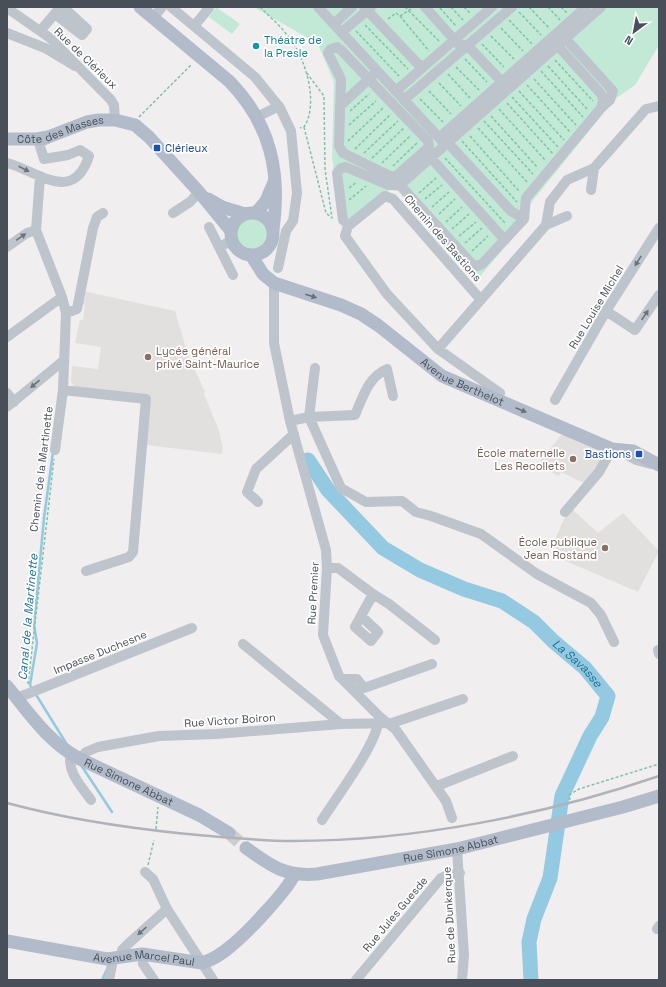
<svg xmlns="http://www.w3.org/2000/svg" width="666" height="987" viewBox="0 0 666 987" font-family="'Space Grotesk',sans-serif">
<style>
.education{fill:#e1e0df}
.green{fill:#c1e9d5}
.lines{fill:none;stroke-linecap:round;stroke-linejoin:round}
.stream{stroke:#93c9e1;stroke-width:2.5}
.river{stroke:#93c9e1;stroke-width:15}
.major-tunnel{stroke:#ceced0;stroke-width:13;stroke-dasharray:13 6;stroke-linecap:butt}
.path{stroke:#7dc3a8;stroke-width:1.5;stroke-dasharray:3 2;stroke-linecap:butt}
.minor{stroke:#bec4cb;stroke-width:10}
.major{stroke:#b1bbca;stroke-width:13}
.rail{stroke:#b1b3b8;stroke-width:2.5}
.oneway{fill:#6b727b}
.oneway2{fill:#686f7b}
.culture-dot{fill:#0f9aa8;stroke:#fff;stroke-width:1.5}
.transit-dot{fill:#1a4fb4;stroke:#fff;stroke-width:1.5}
.education-dot{fill:#8d6e63;stroke:#fff;stroke-width:1.5}
.labels{text-anchor:middle;stroke-width:3.5;stroke-linejoin:round;paint-order:stroke}
.culture-label{font-size:11px;fill:#0d838f;stroke:#fff;text-anchor:start}
.street-label{font-size:11px;fill:#484f59;stroke:#fff}
.transit-label{font-size:11px;fill:#164399;stroke:#fff;text-anchor:start}
.education-label{font-size:11px;fill:#785e54;stroke:#fff;text-anchor:end}
.water-label{font-size:12px;font-style:italic;fill:#1d7198;stroke:#fff}
</style>
<rect width="100%" height="100%" fill="#f0eeee"/>
<path class="education" d="M83,291L175,311L188,355L205,392L204,394L219,431L223,448L222,454L146,445L149,396L75,387L71,382L72,366L98,369L101,347L75,343L80,320H83L85,305L82,304Z
M563,433L606,453L586,484L561,472L559,476L542,468L544,463L540,461Z
M572,509L598,533L623,513L659,551L638,592L561,559L553,544L564,519Z"/>
<path class="green" d="M216,7L240,24L232,34L209,17Z
M254,7H659V45L635,85L615,99L530,204L527,221L477,280L472,279L465,271L466,265L455,252L450,253L398,191L390,190L341,227L332,156L334,82L318,44Z
M236 234a15 15 0 1 1 30 0a15 15 0 1 1-30 0Z"/>
<g class="lines">
<path class="stream" d="M32,689L30,685L37,643L34,625L44,518L53,452
M35,693L66,743
M81,765L112,812
M102,980L107,969"/>
<path class="river" id="s1" d="M308,460L328,490L383,548L420,570L464,589L502,601L534,622L553,641L585,668L608,696L602,717L590,736L562,796L550,878L534,919L529,942L531,980"/>
<path class="major-tunnel" d="M229,833L246,848"/>
<path class="path" d="M260,7C270,17 282,27 290,39C306,59 319,104 304,127L300,128
M405,7L439,41
M451,7L463,20
M464,7L471,14
M529,7L549,28
M548,7L560,20
M561,7L567,13
M440,8L456,26
M519,12L541,35
M400,16L429,51
M388,19L396,13L400,16L414,7
M509,20L532,44
M365,25L408,69
M501,28L523,51
M356,31L399,76
M491,36L514,59
M482,44L504,67
M465,59L487,82
M555,60L593,101
M548,66L588,110
M456,67L479,90
M541,71L583,117
M448,74L470,98
M534,79L576,125
M439,83L461,106
M527,85L570,132
M429,91L451,114
M519,91L564,140
M512,97L558,147
M420,99L443,122
M507,103L553,154
M499,109L546,161
M350,111L369,94
M491,116L538,168
M139,117L192,64
M484,121L533,174
M349,125L376,101
M304,127L326,213L332,218L325,169L324,96L306,72
M478,128L527,182
M470,136L519,191
M348,141L384,107
M462,141L517,202
M355,149L391,114
M364,153L398,121
M372,158L404,128
M445,158L506,224
M382,163L411,135
M393,166L418,142
M349,188L357,182
M419,193L436,178
M425,199L442,185
M349,200L366,186
M432,207L449,192
M439,214L455,199
M446,222L462,207
M452,229L469,214
M459,236L476,222
M465,243L482,228
M472,251L488,236
M28,684L54,459
M570,800L569,795L579,789L659,764
M156,829L158,807
M148,865L154,840"/>
<path class="minor" d="M171,7L255,77L280,108L291,131L297,193L293,221L286,231L278,268
M318,7L443,142
M364,7L418,64L424,66
M425,7L459,45H467L506,86
M7,8L50,38L111,100L114,105L115,120
M55,14L82,35L87,29L63,7
M153,18L162,7
M334,24L352,7
M194,26L209,8
M40,31L58,10
M342,32L371,7
M7,33L45,48L75,66
M565,38L613,91L610,100L601,108
M558,46L602,95L603,101L601,108L526,198L524,219L482,264L477,266L472,264L400,185L601,7
M397,90L492,7
M405,99L512,7
M340,106L374,74
M257,117L279,106
M440,137L586,7
M448,143L511,211L524,219
M431,158L505,240
M7,163C38,171 73,205 89,156L80,150L68,155L44,159L39,143L49,138
M40,177L36,230L62,297L66,313L63,390L146,399L133,552L129,557L86,571
M395,177L429,147L428,141L341,50L337,47L331,49L328,53L341,79L339,146L343,153L390,176L395,177L398,185
M591,190L594,168
M173,213L190,202L199,192
M343,220L337,173L341,168L346,167L388,185H400
M546,225L567,216
M209,227L233,275
M7,247L27,233L36,230
M219,247L231,241
M274,283V343L290,421L326,550L327,568L323,635L339,676L379,716L396,730L446,801L452,818
M481,300L393,199L385,196L348,226L345,236L387,294L438,349L500,393L497,400
M606,311L635,330L659,295
M66,313L77,309L93,228L97,217L103,213
M7,337L62,297
M438,349L546,225L550,202L567,180L594,168L646,109L659,106
M315,368L309,417L341,488L366,502L402,501L416,512L431,516L481,534L537,574L591,603L601,615L614,642
M7,393L14,402
M555,400L606,311L659,228
M7,407L63,361
M290,421L309,417L355,415C363,397 368,377 387,369L393,396
M55,450L63,390
M618,450L636,460L651,464
M258,502L247,492L256,469L294,434
M565,512L599,472L612,449
M327,568H338L373,594L355,627L371,641L378,632L362,617
M373,594L389,604L435,640
M243,644L341,724
M658,650L659,654
M344,679H357L364,688L432,664
M17,698L192,628
M71,754C66,771 82,787 91,800
M80,759L86,752L98,747L159,736L216,734L341,724L392,723L463,699
M437,786L513,756
M322,820C336,798 375,746 378,723
M457,849L464,955L462,980
M145,872L153,879L167,909L213,980
M657,929L659,926
M142,954L143,964L154,980
M122,956V950L128,944L167,909
M109,980L113,959
M356,980L441,878L450,874L460,873"/>
<g class="major">
<path d="M140,7L229,81C271,124 281,172 273,230"/>
<path id="s2" d="M7,139H37L48,137L87,122L99,120H115L135,125L149,137L199,192L231,231"/>
<path d="M208,199L222,207L245,214"/>
<circle cx="252" cy="234" r="21"/>
<path d="M256,213L266,201L274,182"/>
<path id="s3" d="M251,255L263,274L274,283L341,305L361,314L379,326L442,376L598,443L612,449L633,451L659,465"/>
<path id="s4" d="M7,686C29,713 48,742 80,759L199,815L229,833"/>
<path id="s5" d="M246,848C271,866 285,877 317,874L457,849L623,807L659,796"/>
<path id="s6" d="M7,941L107,959L142,954L202,963C212,960 223,953 231,946C246,934 287,891 294,875"/>
</g>
<path class="rail" d="M7,803C66,819 127,828 187,834C222,837 258,841 293,841C414,841 545,815 659,776"/>
</g>
<defs><path id="oneway-solid" d="M-6-.8H1V-3.2L6.5 0L1 3.2V.8H-6Z"/></defs>
<g class="oneway">
<use href="#oneway-solid" transform="translate(24 169) rotate(27)"/>
<use href="#oneway-solid" transform="translate(21 237) rotate(-34)"/>
<use href="#oneway-solid" transform="translate(638 261) rotate(122)"/>
<use href="#oneway-solid" transform="translate(645 315) rotate(-56)"/>
<use href="#oneway-solid" transform="translate(35 384) rotate(140)"/>
<use href="#oneway-solid" transform="translate(142 931) rotate(138)"/>
</g>
<g class="oneway2">
<use href="#oneway-solid" transform="translate(311 296) rotate(17)"/>
<use href="#oneway-solid" transform="translate(521 410) rotate(23)"/>
</g>
<circle class="culture-dot" cx="256" cy="46" r="4"/>
<g class="transit-dot">
<rect x="153" y="144" width="8" height="8" rx="2"/>
<rect x="635" y="450" width="8" height="8" rx="2"/>
</g>
<g class="education-dot">
<circle cx="148" cy="357" r="4"/>
<circle cx="573" cy="459" r="4"/>
<circle cx="605" cy="548" r="4"/>
</g>
<g class="labels">
<g class="culture-label">
<text x="264" y="44">Théatre de<tspan x="264" dy="13">la Presle</tspan></text>
</g>
<g class="street-label">
<text transform="translate(86 58) rotate(44)" y="4">Rue de Clérieux</text>
<text dy="4" stroke="none"><textPath href="#s2" startOffset="55">Côte des Masses</textPath></text>
<text transform="translate(443 238) rotate(49)" y="4">Chemin des Bastions</text>
<text transform="translate(596 307) rotate(-59)" y="4">Rue Louise Michel</text>
<text dy="4" stroke="none"><textPath href="#s3" startOffset="252">Avenue Berthelot</textPath></text>
<text transform="translate(41 469) rotate(-83)" y="4">Chemin de la Martinette</text>
<text transform="translate(313 593) rotate(-87)" y="4">Rue Premier</text>
<text transform="translate(100 652) rotate(-22)" y="4">Impasse Duchesne</text>
<text transform="translate(230 720) rotate(-4)" y="4">Rue Victor Boiron</text>
<text dy="4" stroke="none"><textPath href="#s4" startOffset="158">Rue Simone Abbat</textPath></text>
<text dy="4" stroke="none"><textPath href="#s5" startOffset="214">Rue Simone Abbat</textPath></text>
<text transform="translate(395 914) rotate(-50)" y="4">Rue Jules Guesde</text>
<text transform="translate(449 915) rotate(-93)" y="4">Rue de Dunkerque</text>
<text dy="4" stroke="none"><textPath href="#s6" startOffset="139">Avenue Marcel Paul</textPath></text>
</g>
<g class="transit-label">
<text x="165" y="152">Clérieux</text>
<text x="631" y="458" text-anchor="end">Bastions</text>
</g>
<g class="education-label">
<text x="156" y="355" text-anchor="start">Lycée général<tspan x="156" dy="13">privé Saint-Maurice</tspan></text>
<text x="565" y="457">École maternelle<tspan x="565" dy="13">Les Recollets</tspan></text>
<text x="597" y="546">École publique<tspan x="597" dy="13">Jean Rostand</tspan></text>
</g>
<g class="water-label">
<text transform="translate(28 617) rotate(-85)" y="4">Canal de la Martinette</text>
<text dy="4" stroke="none"><textPath href="#s1" startOffset="345">La Savasse</textPath></text>
</g>
</g>
<rect width="666" height="987" fill="none" stroke="#484f59" stroke-width="16"/>
<g transform="translate(634 32) rotate(212)" stroke="#ffffff" stroke-width="3" paint-order="stroke">
<path d="M0-3L7 15L0 10L-7 15Z" fill="#484f59"/>
<text y="-6" font-size="11" font-weight="bold" text-anchor="middle" fill="#484f59">N</text>
</g>
</svg>
